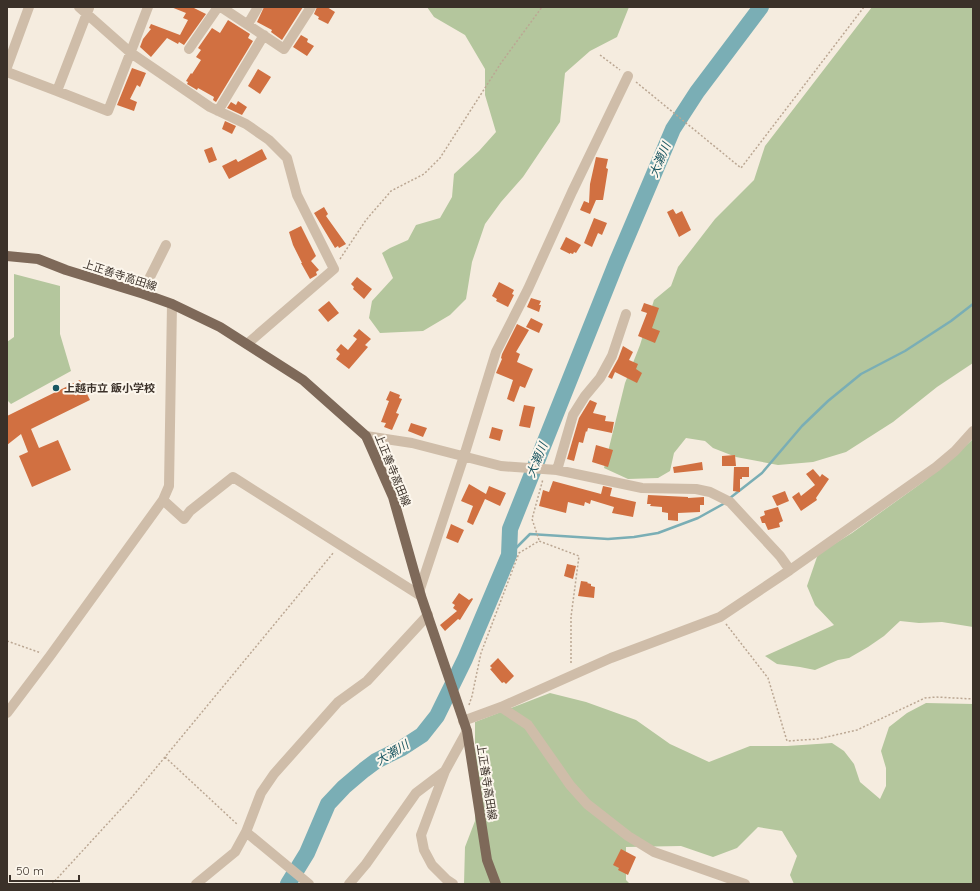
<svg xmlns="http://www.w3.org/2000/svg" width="980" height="891" viewBox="0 0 980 891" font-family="Quicksand,'Noto Sans JP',sans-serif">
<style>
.green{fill:#b4c69d}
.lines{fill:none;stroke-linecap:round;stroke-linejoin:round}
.stream{stroke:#7aaeb5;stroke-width:2.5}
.river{stroke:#7aaeb5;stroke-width:16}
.building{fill:#d17041}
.path{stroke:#bba793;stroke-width:1.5;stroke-dasharray:2 2;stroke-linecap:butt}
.minor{stroke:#cfbda9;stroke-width:10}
.major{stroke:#7e6959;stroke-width:10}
.poi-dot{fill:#1a5661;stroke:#fcf6ec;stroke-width:1.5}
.labels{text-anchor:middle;stroke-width:4;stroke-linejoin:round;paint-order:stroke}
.street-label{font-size:11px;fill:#3b3129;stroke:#fcf6ec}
.poi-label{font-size:11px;font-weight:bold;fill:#3b3129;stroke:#fcf6ec;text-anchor:start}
.water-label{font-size:12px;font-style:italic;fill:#1a5661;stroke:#fcf6ec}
</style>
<rect width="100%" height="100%" fill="#f5ecdf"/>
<path class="green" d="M427,7H629L617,37L590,51L565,73L560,122L523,177L501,202L485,224L472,262L466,299L450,315L423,331L380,333L369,318L372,301L393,278L382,253L390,248L408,240L416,225L440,218L452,197L454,174L479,151L496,132L485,95V69L465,35L434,17Z
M872,7H973V363L937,387L893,422L846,452L813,462L778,465L736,457L713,448L705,441L686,438L674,453L670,471L658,478L628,479L604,468L625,383L640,345L654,300L671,286L678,267L715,219L754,180L765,146Z
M14,274L60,286V334L71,371L11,404L7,400V342L14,337Z
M973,439V627L942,622L919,623L900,621L884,636L868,647L849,658L838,660L815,670L800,667L777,664L765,656L834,625L815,605L807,586L818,554L852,533L923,482L949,461Z
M550,693L586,702L636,720L670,744L709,762L750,746H787L832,743L844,751L854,764L860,782L880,799L886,786V768L881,751L889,727L907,713L926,703L973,704V884H794L790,875L797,856L782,831L758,827L737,848L713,857L681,846L626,847V880L630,884H464L465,847L475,821V722Z"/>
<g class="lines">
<path class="stream" d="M730,498L762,473L802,426L828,401L861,374L905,351L951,321L973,304
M509,555L530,534L608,539L634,537L658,533L698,518L725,503"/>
<path class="river" d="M288,884L307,853L328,804L344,787L364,770L376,761L402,748L422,735L437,716L465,659L509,555L510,529L617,261L673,129L697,92L761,7"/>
</g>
<path class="building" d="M171,7H192L206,14L184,45L179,42L178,44L167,38L151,57L140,47L143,39L151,29L149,28L151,24L180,35L188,20L183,18L186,13Z
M264,7H303L282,40L271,32L272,30L257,22Z
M317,7H327L335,12L328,24L318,19L319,17L314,14Z
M228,20L250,34L248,38L253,41L216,102L213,100L214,97L198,88L197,90L187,84L188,82L186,81L191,73L192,74L201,60L196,57L201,50L198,48L212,28L220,33Z
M301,35L308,39L307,42L314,46L307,56L293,47Z
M132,68L146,73L140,87L137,85L130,99L137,102L134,111L117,105Z
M258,69L271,77L260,94L248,86Z
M238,101L247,107L242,115L227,108L231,102L236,105Z
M225,121L236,126L232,134L222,129Z
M212,147L217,160L209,163L204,150Z
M262,149L267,159L229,179L222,166L236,159L238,162Z
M596,157L608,159L606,168L608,169L603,200H596L590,214L580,210L584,201L589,203L590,184Z
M324,207L328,214L326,216L346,244L339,248L338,246L335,248L314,213Z
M673,209L676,214L682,211L691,230L679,237L667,212Z
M594,218L607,223L602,235L598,233L592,247L584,243Z
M301,226L316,256L311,261L319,270L316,272L317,275L310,279L301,263H302L293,245L289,232Z
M566,237L581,245L576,253L574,252L573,254L570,253V254L560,249Z
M357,277L372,289L364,299L353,289L354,287L351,284Z
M499,282L514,290L512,294L514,295L508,307L496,301L497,299L492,296Z
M531,298L541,301L539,305H541L539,312L527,307Z
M329,301L339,313L328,322L318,310Z
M644,303L659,308L652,328L660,331L655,343L638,336L647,313L641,311Z
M531,318L543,324L539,333L526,327Z
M517,324L529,330L516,352L520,354L517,362L533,369L525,388L520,386L514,402L507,399L513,380L496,373L502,359L501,358L502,354Z
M359,329L371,339L365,345L368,347L349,369L336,359L340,354L336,350L341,344L348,350L357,339L353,336Z
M623,346L633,352L629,360L638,364L636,369L642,373L637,383L615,372L612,379L608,377L618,359Z
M80,380L90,400L31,429L39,448L58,440L71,470L32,487L19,456L28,452L21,434L7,445V416Z
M390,391L400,395L399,398L402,399L396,413L399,414L392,430L384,427L386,423L381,422L389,401L386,400Z
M590,400L597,403L593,413L606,416L605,421L614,422L612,433L588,428L587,432L586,431L583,443L579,442L574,461L567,459L579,418Z
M524,405L535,407L530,428L519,426Z
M411,423L427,428L423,437L408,431Z
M492,427L503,430L500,441L489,438Z
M596,445L613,450L608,467L592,462Z
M735,455L736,466H722V456Z
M702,462L703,470L674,473L673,467Z
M734,467H749V477H742V479H740V492L733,491Z
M813,469L820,477L822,474L829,479L816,498L817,500L801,511L792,497L799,492L801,496L815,485L806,474Z
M553,481L601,494L603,486L612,488L610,496L636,502L633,517L612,513L614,507L591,500L590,504L585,502L584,506L568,502L566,513L539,506L543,490L549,492Z
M469,484L486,494L489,486L506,493L500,506L485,499L473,525L467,522L473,506L461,501Z
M785,491L789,501L777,506L772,496Z
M648,495L688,497V498L704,497V505H700V512L678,513V521L668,520V513L662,512V507L650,506L651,504H647Z
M778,507L783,521L779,523L780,527L768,530L765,523H762L760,517L765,515L764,511Z
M451,524L464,530L458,543L446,538Z
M567,564L576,566L573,579L564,576Z
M581,581L588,582L587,583L591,584V586L595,587L594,598L578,596Z
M459,593L469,600L472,598L473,599L460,620L458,619L445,631L440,625L457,611L453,608L455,605L452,603Z
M498,658L514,676L506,684L504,682L502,683L490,669L492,668L490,666Z
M621,849L636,857L628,875L618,870L619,868L613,865Z"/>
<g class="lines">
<path class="path" d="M600,55L620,70
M636,82L741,168L864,7
M340,259L366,220L391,191L424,174L440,158L501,63L542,7
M539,540L532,519L543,479
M726,624L768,678L787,741L818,739L857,730L925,698L936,697L973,699
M7,641L41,653
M469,705L472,696L481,653L519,553L539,541L579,556L571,617V665
M165,757L238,825
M52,884L132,797L334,552"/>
<path class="minor" d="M79,7L131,53L210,107L246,124L269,140L287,158L297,195L334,269L247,344
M221,7L284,49L311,7
M89,8L57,91L108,111L148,7
M248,24L258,7
M189,49L218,7
M7,67L29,7
M7,72L57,91
M218,111L264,35
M144,294L150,277L166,245
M366,436L412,443L501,466L557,470L642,488L696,489L710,492L730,502L780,556L790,570
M557,470L573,415L585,396L600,378L612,356L626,314
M163,500L184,519L190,511L233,477L421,596
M420,589L464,456L496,352L528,289L572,192L628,76
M501,707L528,725L570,785L587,804L628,836L654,852L745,884
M7,713L50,656L163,500L169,486L172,304
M463,721L501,707L611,658L720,617L790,570L936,467L955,451L973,431
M246,832L309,884
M196,884L235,852L246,832L261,793L274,774L338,702L367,681L428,615
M349,884L366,864L416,793L445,771
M453,884L447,880L432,865L424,850L421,835L445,771L467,731"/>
<path class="major" d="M7,256L38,259L66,270L144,294L172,304L220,327L303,380L366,436L393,497L421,596L467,731L487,860L496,884"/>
</g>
<circle class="poi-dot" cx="56" cy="388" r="4"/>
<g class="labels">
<g class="street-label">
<text transform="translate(120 275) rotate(18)" y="4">上正善寺高田線</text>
<text transform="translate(393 470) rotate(68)" y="4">上正善寺高田線</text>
<text transform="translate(487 782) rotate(81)" y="4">上正善寺高田線</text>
</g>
<g class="poi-label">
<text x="64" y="392">上越市立 飯小学校</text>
</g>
<g class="water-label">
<text transform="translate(660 160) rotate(-67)" y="4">大瀬川</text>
<text transform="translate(537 460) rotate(-68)" y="4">大瀬川</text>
<text transform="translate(392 753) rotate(-31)" y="4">大瀬川</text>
</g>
</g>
<rect width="980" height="891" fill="none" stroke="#3b3129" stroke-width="16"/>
<path d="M10 875v6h69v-6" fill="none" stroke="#3b3129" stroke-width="2"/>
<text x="16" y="875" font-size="12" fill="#3b3129" stroke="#fcf6ec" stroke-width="3" paint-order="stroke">50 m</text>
</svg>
